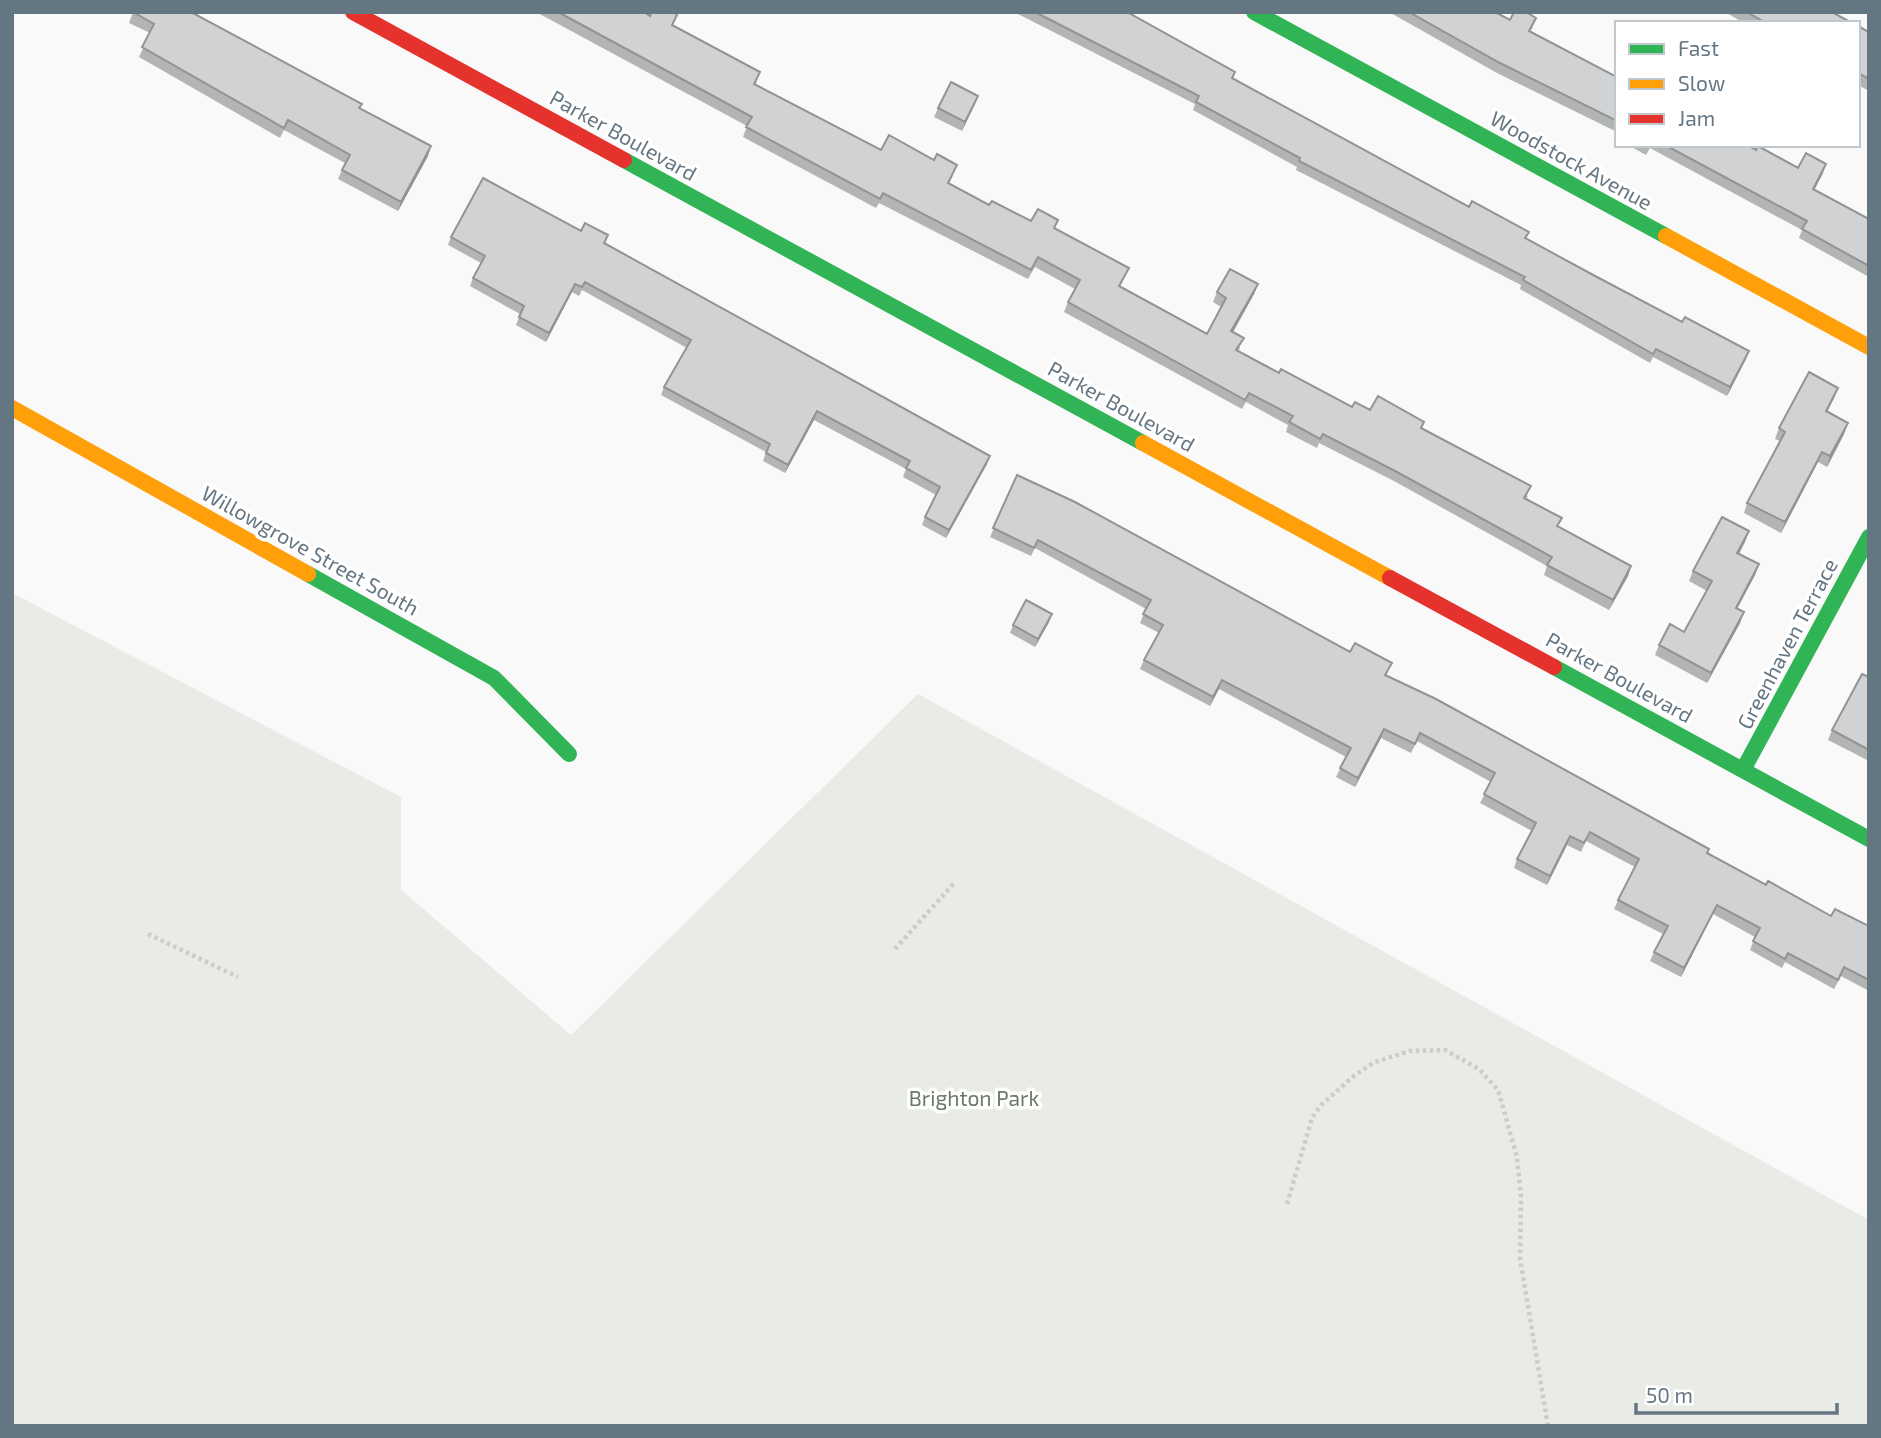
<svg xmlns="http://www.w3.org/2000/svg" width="1881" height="1438" viewBox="0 0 1881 1438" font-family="'Exo 2',sans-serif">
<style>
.green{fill:#e8ebe6}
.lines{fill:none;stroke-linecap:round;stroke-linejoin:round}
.path{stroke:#cbcccd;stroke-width:4.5;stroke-dasharray:3.5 3.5;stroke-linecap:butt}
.fast{stroke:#30b455;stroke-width:16}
.slow{stroke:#ff9f0a;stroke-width:16}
.jam{stroke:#e5322d;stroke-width:16}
.wall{fill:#b3b5b5}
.shaded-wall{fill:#929394}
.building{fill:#d0d2d3;stroke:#929394;stroke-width:2}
.labels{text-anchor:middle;stroke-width:7;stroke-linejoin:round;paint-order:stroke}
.street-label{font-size:21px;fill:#657683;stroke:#fff}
.park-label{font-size:21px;fill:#687a64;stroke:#fff}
</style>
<rect width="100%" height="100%" fill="#f9f9f9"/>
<path class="green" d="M12,593L401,797V890L571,1035L918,694L1869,1220V1426H12Z"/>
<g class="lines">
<path class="path" d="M148,934L238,977
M895,949L955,882
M1287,1204L1312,1118L1321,1105L1355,1075L1375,1062L1410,1051L1445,1050L1479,1069L1498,1090L1517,1157L1521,1197L1520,1258L1548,1426"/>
<path class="fast" d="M1254,12L1666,236
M624,160L1143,443
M308,574L494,678L569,754
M1554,667L1869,839
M1743,770L1869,537"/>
<path class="slow" d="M1666,236L1869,347
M12,408L308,574
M1143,443L1390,578"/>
<path class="jam" d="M353,12L624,160
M1390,578L1554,667"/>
</g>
<path class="wall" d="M133,12L362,104L360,109L428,156L398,211L338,179L345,163L284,130L280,138L139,57L150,33L129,23Z
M536,12H644L673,26L757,82L755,85L881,150L953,175L949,183L989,205L1031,221L1055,229L1129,268L1120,287L1207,334L1221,307L1213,302L1217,292L1258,284L1254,294L1233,332L1240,348L1238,351L1279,373L1352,407L1370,410L1422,428L1528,496L1526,499L1558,527L1631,566L1628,576L1609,610L1544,575L1547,566L1394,481L1319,443L1317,448L1286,432L1288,425L1246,402L1242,409L1064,312L1068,302L1075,289L1035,267L1028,279L879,203L876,208L743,137L747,126Z
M1014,12H1127L1233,79L1469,207L1529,232L1526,239L1746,359L1727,396L1653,357L1650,363L1520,289L1521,285L1296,170L1297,167L1193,110L1195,104Z
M1389,12H1495L1510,20L1533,27L1530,32L1617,77V132L1497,73Z
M1725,12H1832L1852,23H1744Z
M1858,26L1869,32V91L1858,85Z
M978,96L962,131L934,117L938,108Z
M1628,145H1747L1798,168L1823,173L1814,190L1869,219V277L1799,238L1802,230L1650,148L1646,155Z
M451,237L605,243L987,464L946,538L922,525L925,517L936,495L903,477L906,469L814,420L785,473L763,461L766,452L661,395L664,387L687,348L582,290L579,296L572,292L546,342L516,325L520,314L470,286L473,278L481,263L448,245Z
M1834,398L1827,412L1848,423L1844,434L1827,467L1818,462L1781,533L1744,513L1747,503L1780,441L1775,439L1779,428Z
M1017,475L1350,652L1392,663L1386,675L1709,849L1708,853L1766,885L1831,916L1869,926V991L1841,976L1834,989L1785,962L1782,968L1750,950L1755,937L1713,914L1681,977L1650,961L1654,952L1663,934L1614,909L1618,900L1635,867L1586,841L1581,852L1567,845L1547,885L1514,868L1517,859L1532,831L1480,803L1491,782L1417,741L1411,753L1381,738L1355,787L1336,777L1346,757L1219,689L1210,706L1140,669L1144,660L1159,633L1140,623L1146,609L1035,548L1031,556L990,537Z
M1749,531L1739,554L1759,564L1755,575L1737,609L1740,623L1707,683L1655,655L1659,645L1684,632L1707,591L1689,581L1693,571Z
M1049,622L1035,647L1010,633L1013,625Z
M1869,677V761L1828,740L1832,730Z"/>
<path class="shaded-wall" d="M978,96L975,104L962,131L965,122Z
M431,146L428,156L398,211L401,202Z
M1826,164L1823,173L1810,198L1813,189Z
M575,284L572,292L546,342L549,333Z
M1258,284L1254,294L1228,341L1231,331Z
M1749,351L1746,359L1727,396L1730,387Z
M1838,388L1834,398L1822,422L1826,411Z
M817,411L814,420L785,473L788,465Z
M1848,423L1844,434L1827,467L1830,456Z
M1822,452L1818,462L1781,533L1785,522Z
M990,456L987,464L946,538L949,530Z
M1749,531L1745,542L1734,563L1737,553Z
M1759,564L1755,575L1732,618L1736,608Z
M1631,566L1628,576L1609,610L1613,600Z
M1744,612L1740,623L1707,683L1711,673Z
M1052,614L1049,622L1035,647L1038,639Z
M1222,680L1219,689L1210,706L1213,697Z
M1384,729L1381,738L1355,787L1358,778Z
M1570,836L1567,845L1547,885L1550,876Z
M1717,905L1713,914L1681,977L1684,968Z"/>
<path class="building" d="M133,12H191L362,104L359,108L431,146L401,202L342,170L350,155L288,120L284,128L142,47L154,24Z
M558,12H644L650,16L652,12H673L677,15L672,25L760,72L754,84L881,150L889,135L934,160L937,154L957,165L948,183L989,205L992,201L1031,221L1038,209L1058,220L1054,228L1129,268L1119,286L1207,334L1226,298L1217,292L1230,269L1258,284L1231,331L1244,338L1236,350L1279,373L1281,369L1352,407L1355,402L1370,410L1378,396L1424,422L1421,428L1531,486L1524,498L1562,518L1557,526L1631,566L1613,600L1547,565L1552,557L1397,472L1323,434L1320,439L1289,422L1293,416L1249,393L1245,400L1068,302L1080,280L1038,257L1031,270L883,193L880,199L746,127L752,117Z
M1035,12H1127L1235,72L1232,78L1469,207L1472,201L1529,232L1525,238L1597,277L1682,322L1685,317L1749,351L1730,387L1656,349L1653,354L1523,280L1525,277L1299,161L1300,158L1196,102L1199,96Z
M1409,12H1495L1510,20L1514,12H1526L1536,18L1529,31L1617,77V121L1500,63Z
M1747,12H1832L1852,23H1766Z
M1858,26L1869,32V79L1858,73Z
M951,82L978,96L965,122L938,108Z
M1665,145H1747L1756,150L1758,146L1798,168L1806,153L1826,164L1813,189L1869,219V266L1802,229L1807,221Z
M483,178L581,231L585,223L608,235L604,243L990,456L949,530L925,517L940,487L906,468L910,461L817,411L788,465L766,453L770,444L664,387L691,340L585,282L582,287L575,284L549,333L519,317L524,306L473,278L485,256L451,237Z
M1809,372L1838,388L1826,411L1848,423L1830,456L1822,452L1785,522L1747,503L1785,432L1779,428Z
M1017,475L1075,502L1350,652L1355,643L1392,663L1385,675L1436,699L1709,849L1707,853L1766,885L1768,881L1831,916L1835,909L1869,926V980L1844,967L1838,980L1788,953L1785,959L1753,941L1760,928L1717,905L1684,968L1654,952L1668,926L1618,900L1639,859L1590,832L1584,843L1570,836L1550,876L1517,859L1536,823L1484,794L1495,773L1420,733L1415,744L1384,729L1358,778L1340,768L1351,748L1222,680L1213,697L1144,660L1163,625L1143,614L1151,600L1038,540L1034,548L993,528Z
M1722,517L1749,531L1737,553L1759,564L1736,608L1744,612L1711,673L1659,645L1670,624L1684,632L1712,581L1693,571Z
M1026,600L1052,614L1038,639L1013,625Z
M1862,674L1869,677V750L1832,730Z"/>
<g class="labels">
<g class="street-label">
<text transform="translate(623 136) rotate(29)" y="7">Parker Boulevard</text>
<text transform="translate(1571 161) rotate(29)" y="7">Woodstock Avenue</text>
<text transform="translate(1121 407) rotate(29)" y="7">Parker Boulevard</text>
<text transform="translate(310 551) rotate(29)" y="7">Willowgrove Street South</text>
<text transform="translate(1788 644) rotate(-62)" y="7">Greenhaven Terrace</text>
<text transform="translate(1619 678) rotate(29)" y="7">Parker Boulevard</text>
</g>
<g class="park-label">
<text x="974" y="1106">Brighton Park</text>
</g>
</g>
<rect width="1881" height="1438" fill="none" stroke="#657683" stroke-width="28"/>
<rect x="1615" y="21" width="245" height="126" fill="#ffffff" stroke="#c1c8cd" stroke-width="2"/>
<rect x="1629" y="44" width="35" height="10" fill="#30b455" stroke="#c1c8cd" stroke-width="2"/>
<text x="1678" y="56" font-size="21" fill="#657683">Fast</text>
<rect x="1629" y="79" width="35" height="10" fill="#ff9f0a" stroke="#c1c8cd" stroke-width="2"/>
<text x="1678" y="91" font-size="21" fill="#657683">Slow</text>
<rect x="1629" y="114" width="35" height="10" fill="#e5322d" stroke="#c1c8cd" stroke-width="2"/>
<text x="1678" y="126" font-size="21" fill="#657683">Jam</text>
<path d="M1636 1403v10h201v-10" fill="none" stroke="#657683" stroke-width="3.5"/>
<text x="1646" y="1403" font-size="21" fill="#657683" stroke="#ffffff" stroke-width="5" paint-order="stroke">50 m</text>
</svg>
